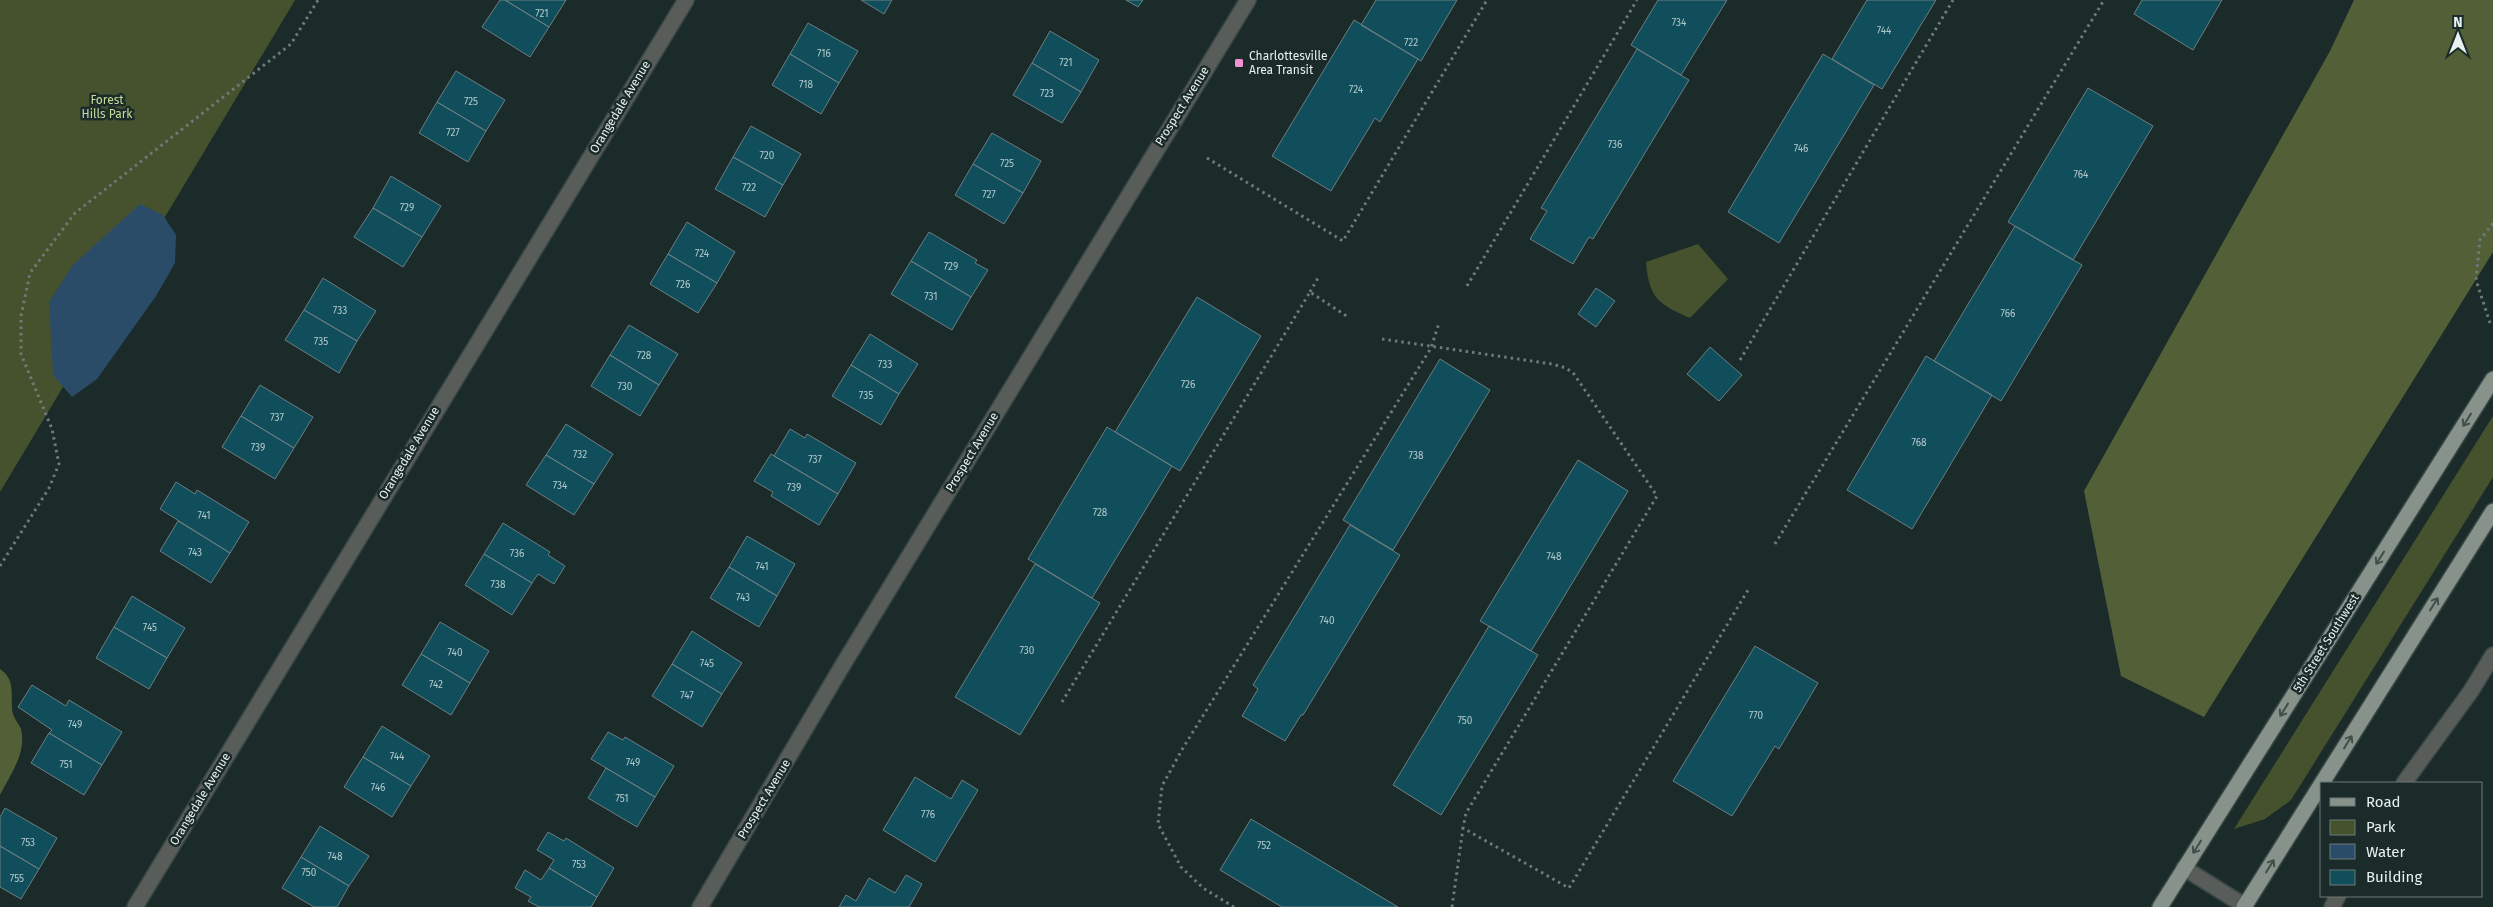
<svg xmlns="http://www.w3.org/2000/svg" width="2493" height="907" viewBox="0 0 2493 907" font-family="'Fira Sans',sans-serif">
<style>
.green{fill:#46522d}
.forest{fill:#536037}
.water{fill:#2b4c69}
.building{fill:#114e5b;stroke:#6c7e82}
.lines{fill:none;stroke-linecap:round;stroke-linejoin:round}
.minor-casing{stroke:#384745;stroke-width:18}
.major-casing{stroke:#384745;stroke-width:18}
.path{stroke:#6d7b79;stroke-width:3;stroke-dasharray:2.5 4;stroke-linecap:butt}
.minor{stroke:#585d59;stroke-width:15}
.major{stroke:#87938a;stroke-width:15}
.oneway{stroke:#414f4b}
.poi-dot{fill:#f391d5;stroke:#1b2b29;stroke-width:2}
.labels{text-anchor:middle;stroke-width:5;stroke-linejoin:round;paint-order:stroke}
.number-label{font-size:10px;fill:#b2c8cb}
.poi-label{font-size:12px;fill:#e7f1f0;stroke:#1b2b29;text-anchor:start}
.park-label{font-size:12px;fill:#c5dc98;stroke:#1b2b29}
.street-label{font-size:12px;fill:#e7f1f0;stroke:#1b2b29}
</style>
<rect width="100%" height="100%" fill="#1b2b29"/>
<path class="green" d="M0,0H295L0,492Z
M1698,244L1728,279L1690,318C1658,304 1649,298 1646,262Z
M2493,416V477L2291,800L2265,819L2234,829Z"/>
<path class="forest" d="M2354,0H2493V252L2204,717L2121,676L2084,491L2330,51Z
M0,669C15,679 11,693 12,708C12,717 18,722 21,729C27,753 10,775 0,795Z"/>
<path class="water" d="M140,204L163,215L176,235L175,263L156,296L97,379L72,397L53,375L49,302L73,265Z"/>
<path class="building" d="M500,0H505L549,27L530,57L482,27Z
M505,0H566L549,27Z
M861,0H892L884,14Z
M1126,0H1143L1138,7Z
M1376,0H1457L1421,61L1361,25Z
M1658,0H1727L1681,75L1631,45Z
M1867,0H1936L1882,89L1832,59Z
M2142,0H2222L2193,50L2134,14Z
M1354,20L1418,59L1380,122L1375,118L1331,191L1272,156Z
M808,23L858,51L839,83L790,54Z
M1050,31L1099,60L1081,92L1032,63Z
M1637,49L1689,80L1593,239L1589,237L1573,264L1530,239L1547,211L1541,208Z
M790,54L839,83L821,114L772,85Z
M1823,54L1874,85L1779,243L1728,212Z
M1032,63L1081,92L1062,123L1013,95Z
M456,71L505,100L486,131L437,102Z
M2088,88L2153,126L2073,260L2008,222Z
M437,102L486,131L468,162L419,133Z
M751,126L801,154L783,185L733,157Z
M992,133L1041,161L1023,193L973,164Z
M733,157L783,185L765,217L715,189Z
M973,164L1023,193L1004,224L955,195Z
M391,176L441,206L422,237L373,208Z
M373,208L422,237L403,267L354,237Z
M687,222L735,252L717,283L668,254Z
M2015,226L2082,265L2001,401L1934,361Z
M929,232L977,260L975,263L988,270L971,297L911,261Z
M668,254L717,283L698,313L650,284Z
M911,261L971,297L952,330L891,294Z
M323,278L376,311L357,341L304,310Z
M1596,288L1615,301L1596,327L1578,314Z
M1197,297L1261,336L1180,471L1115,432Z
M304,310L357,341L339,373L285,340Z
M629,325L678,354L659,385L610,355Z
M870,334L918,364L899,394L851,365Z
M1710,347L1742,375L1719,401L1687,374Z
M610,355L659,385L640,416L591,386Z
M1926,356L1992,395L1912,529L1847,490Z
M1440,359L1490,390L1393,550L1343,520Z
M851,365L899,394L881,425L832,396Z
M260,385L313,417L294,448L241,416Z
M241,416L294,448L275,479L222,447Z
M566,424L613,454L594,484L546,455Z
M1107,427L1172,466L1092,598L1028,559Z
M790,429L805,438L807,434L856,463L838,494L774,456Z
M771,454L838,494L819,525L771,496L773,492L754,481Z
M546,455L594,484L574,515L526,485Z
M1578,460L1628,491L1531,651L1480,621Z
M176,482L195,494L197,490L249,522L230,553L160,509Z
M178,521L230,553L211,583L160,551Z
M503,523L550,552L548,555L565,566L554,584L538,574L532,583L484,554Z
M1350,525L1400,555L1303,715H1301L1285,741L1242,716L1258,689L1253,685Z
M747,536L795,564L777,596L729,567Z
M484,554L532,583L512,615L465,585Z
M1035,564L1100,603L1020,735L955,697Z
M729,567L777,596L759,627L710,598Z
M132,596L185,628L167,658L114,627Z
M440,622L489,651L470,683L421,654Z
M1489,626L1538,655L1441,815L1393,785Z
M114,627L167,658L149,689L96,658Z
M692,631L742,663L722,694L672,664Z
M1755,646L1818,683L1779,749L1775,746L1732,816L1673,781Z
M421,654L470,683L451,715L402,685Z
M672,664L722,694L702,727L652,696Z
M32,685L66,706L69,700L122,732L102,765L49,733L52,730L18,707Z
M382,726L430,756L411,786L363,757Z
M608,732L623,740L625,737L674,766L655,797L591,759Z
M49,733L102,765L84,795L31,763Z
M363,757L411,786L392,817L344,787Z
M606,768L655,797L637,827L588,798Z
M915,777L951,799L962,780L978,790L935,862L883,830Z
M5,808L57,838L39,869L0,846V817Z
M1251,819L1398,907H1282L1220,870Z
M320,826L369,856L349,886L301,857Z
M548,832L564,841L566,838L614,868L597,897L549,868L554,860L537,850Z
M0,846L39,869L21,899L0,887Z
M301,857L349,886L337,907H314L282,888Z
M549,868L597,897L591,907H539L528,901L531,897L515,888L525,870L541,880Z
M906,875L922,884L909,907H839L846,895L856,901L869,878L895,893Z"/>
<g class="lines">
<defs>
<path id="minor" d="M2404,783L2471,691L2493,655
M2184,868L2245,906
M135,907L686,0
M700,907L841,668L1248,0
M2332,907L2338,896"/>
<path id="major" d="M2160,907L2493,379
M2244,907L2493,511"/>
</defs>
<use href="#minor" class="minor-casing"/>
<use href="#major" class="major-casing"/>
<path class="path" d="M1207,158L1343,241L1487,0
M1467,286L1637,0
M1310,292L1318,278
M2490,323L2476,280L2480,240L2493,223
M1382,339L1552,364L1566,368L1574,374L1657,496L1466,813L1463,828L1569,888L1748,590
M1740,360L1953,0
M1775,544L2104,0
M0,566L49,488L59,464L52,429L21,354V316L30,273L75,213L291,44L318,0
M1062,702L1310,292L1348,317
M1234,907L1203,888L1181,867L1158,824L1162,786L1183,748L1431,348L1439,323
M1452,907L1463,828"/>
<use href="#minor" class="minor"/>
<use href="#major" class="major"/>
</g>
<defs><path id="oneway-shaft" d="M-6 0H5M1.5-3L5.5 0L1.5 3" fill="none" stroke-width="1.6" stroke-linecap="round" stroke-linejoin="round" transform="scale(1.25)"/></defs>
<g class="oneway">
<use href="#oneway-shaft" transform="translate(2467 420) rotate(122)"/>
<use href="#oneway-shaft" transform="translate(2380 558) rotate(122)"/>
<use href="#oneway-shaft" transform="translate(2434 604) rotate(-58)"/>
<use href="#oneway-shaft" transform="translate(2284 710) rotate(122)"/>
<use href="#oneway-shaft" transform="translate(2348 742) rotate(-58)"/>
<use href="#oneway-shaft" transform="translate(2197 847) rotate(122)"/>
<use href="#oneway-shaft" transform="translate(2270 866) rotate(-58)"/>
</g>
<rect class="poi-dot" x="1234" y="58" width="10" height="10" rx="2.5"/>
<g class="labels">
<g class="number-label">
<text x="542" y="17">721</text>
<text x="1679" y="26">734</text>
<text x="1884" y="34">744</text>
<text x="1411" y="46">722</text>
<text x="824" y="57">716</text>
<text x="1066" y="66">721</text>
<text x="806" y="88">718</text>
<text x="1356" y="93">724</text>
<text x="1047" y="97">723</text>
<text x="471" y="105">725</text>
<text x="453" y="136">727</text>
<text x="1615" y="148">736</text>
<text x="1801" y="152">746</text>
<text x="767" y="159">720</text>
<text x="1007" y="167">725</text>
<text x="2081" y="178">764</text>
<text x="749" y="191">722</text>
<text x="989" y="198">727</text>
<text x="407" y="211">729</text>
<text x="702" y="257">724</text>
<text x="951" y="270">729</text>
<text x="683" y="288">726</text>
<text x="931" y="300">731</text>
<text x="340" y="314">733</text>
<text x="2008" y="317">766</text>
<text x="321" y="345">735</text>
<text x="644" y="359">728</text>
<text x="885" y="368">733</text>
<text x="1188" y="388">726</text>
<text x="625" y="390">730</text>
<text x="866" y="399">735</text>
<text x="277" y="421">737</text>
<text x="1919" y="446">768</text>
<text x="258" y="451">739</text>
<text x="580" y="458">732</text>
<text x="1416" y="459">738</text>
<text x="815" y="463">737</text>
<text x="560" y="489">734</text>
<text x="794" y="491">739</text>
<text x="1100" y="516">728</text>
<text x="204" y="519">741</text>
<text x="195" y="556">743</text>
<text x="517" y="557">736</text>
<text x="1554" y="560">748</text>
<text x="762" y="570">741</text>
<text x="498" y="588">738</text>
<text x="743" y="601">743</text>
<text x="1327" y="624">740</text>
<text x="150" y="631">745</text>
<text x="1027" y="654">730</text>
<text x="455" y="656">740</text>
<text x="707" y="667">745</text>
<text x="436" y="688">742</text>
<text x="687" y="699">747</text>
<text x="1756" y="719">770</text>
<text x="1465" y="724">750</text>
<text x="75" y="728">749</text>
<text x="397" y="760">744</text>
<text x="633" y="766">749</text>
<text x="66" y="768">751</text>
<text x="378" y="791">746</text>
<text x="622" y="802">751</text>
<text x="928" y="818">776</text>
<text x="28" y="846">753</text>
<text x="1264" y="849">752</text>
<text x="335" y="860">748</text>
<text x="579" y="868">753</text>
<text x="309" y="876">750</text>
<text x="17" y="882">755</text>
</g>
<g class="poi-label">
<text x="1249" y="60">Charlottesville<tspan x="1249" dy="14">Area Transit</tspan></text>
</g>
<g class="park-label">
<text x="107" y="104">Forest<tspan x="107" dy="14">Hills Park</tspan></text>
</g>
<g class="street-label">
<text transform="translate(1182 106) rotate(-58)" y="4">Prospect Avenue</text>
<text transform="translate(620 107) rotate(-59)" y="4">Orangedale Avenue</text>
<text transform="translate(972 452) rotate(-59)" y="4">Prospect Avenue</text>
<text transform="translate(409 453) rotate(-59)" y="4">Orangedale Avenue</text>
<text transform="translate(2326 643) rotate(-58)" y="4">5th Street Southwest</text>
<text transform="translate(200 799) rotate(-59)" y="4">Orangedale Avenue</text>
<text transform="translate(764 799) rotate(-59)" y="4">Prospect Avenue</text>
</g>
</g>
<rect x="2320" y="782" width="162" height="115" fill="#1b2b29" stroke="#6d7a79"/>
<rect x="2330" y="798" width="25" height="8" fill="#87938a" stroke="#6d7a79"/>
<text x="2366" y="807" font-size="15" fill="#e7f1f0">Road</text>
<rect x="2330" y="820" width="25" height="15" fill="#46522d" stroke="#6d7a79"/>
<text x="2366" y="832" font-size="15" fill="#e7f1f0">Park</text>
<rect x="2330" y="844" width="25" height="15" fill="#2b4c69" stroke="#6d7a79"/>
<text x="2366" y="857" font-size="15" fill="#e7f1f0">Water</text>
<rect x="2330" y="870" width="25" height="15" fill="#114e5b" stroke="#6d7a79"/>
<text x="2366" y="882" font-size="15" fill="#e7f1f0">Building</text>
<g transform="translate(2458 35)" stroke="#1b2b29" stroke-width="4" paint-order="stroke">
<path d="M0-4L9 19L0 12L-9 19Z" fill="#e7f1f0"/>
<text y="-8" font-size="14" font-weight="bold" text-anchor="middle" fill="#e7f1f0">N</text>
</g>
</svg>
